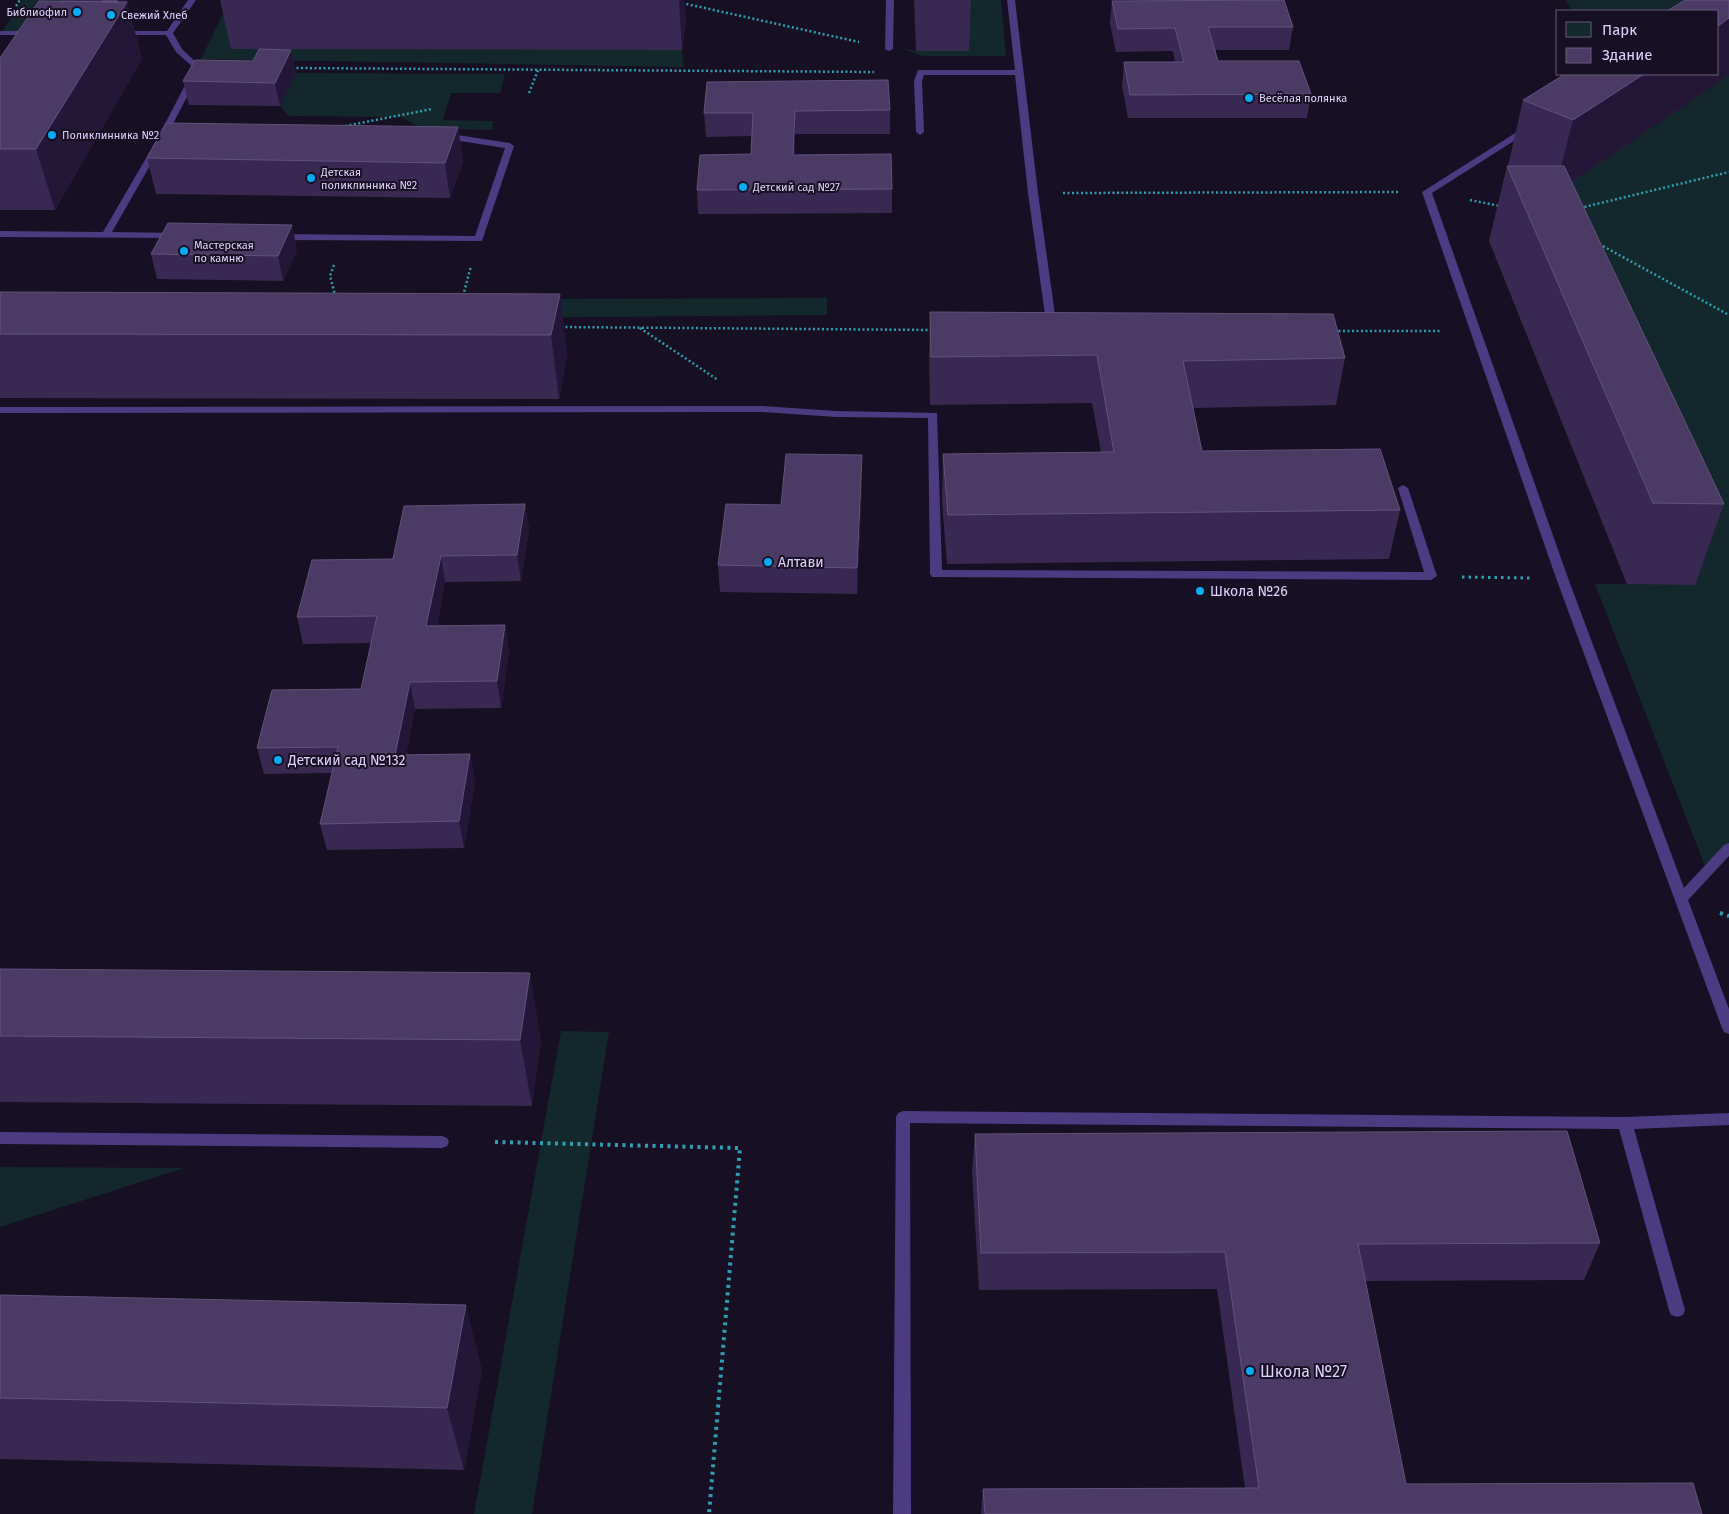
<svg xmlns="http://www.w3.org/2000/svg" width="1729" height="1514" viewBox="0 0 1729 1514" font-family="'Fira Sans',sans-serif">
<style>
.green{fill:#12282d}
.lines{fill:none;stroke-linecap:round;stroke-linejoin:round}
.path-far2{stroke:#319fb3;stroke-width:2.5;stroke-dasharray:2 2.5;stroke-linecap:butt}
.path-far1{stroke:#319fb3;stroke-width:3;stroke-dasharray:2.5 4;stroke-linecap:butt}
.path{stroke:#319fb3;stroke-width:4;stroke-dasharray:3 4.5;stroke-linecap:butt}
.lane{fill:#4c3b81;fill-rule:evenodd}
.wall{fill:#392851}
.shaded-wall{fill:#241637}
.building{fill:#4b3a64;stroke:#62527c}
.poi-dot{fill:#06acf6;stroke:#170f23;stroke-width:2}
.labels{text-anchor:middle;stroke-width:4;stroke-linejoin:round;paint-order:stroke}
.far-poi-label{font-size:11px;fill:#e0d2fe;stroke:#170f23;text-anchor:start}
.poi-label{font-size:14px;fill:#e0d2fe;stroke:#170f23;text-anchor:start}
.near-poi-label{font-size:16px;fill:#e0d2fe;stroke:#170f23;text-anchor:start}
</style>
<rect width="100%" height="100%" fill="#170f23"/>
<path class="green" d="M23,0H71L49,31L2,32Z
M230,0H256L682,50L684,67L201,59Z
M965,0H1001L1006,56H922L901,48L917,51H969Z
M1566,0H1717L1698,11H1572Z
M296,73H312L505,74L500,93H451L443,120L493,121L492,130L421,128L401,117L289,116L280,106Z
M1729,75V848L1707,871L1595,584H1695L1554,194Z
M827,298V315L465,318L469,299Z
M561,1031L609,1032L532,1514H474Z
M0,1167L184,1168L0,1227Z"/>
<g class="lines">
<path class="path-far2" d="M682,3L859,42
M16,6L20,0
M292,68L874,72
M529,93L538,70
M345,126L432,109
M1063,193L1399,192
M1470,200L1500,206
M1580,208L1729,172
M1599,244L1729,315
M334,265L330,276L335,295
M463,296L471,266
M561,327L932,330
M640,328L718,380
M1334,331H1442"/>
<path class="path-far1" d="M1462,577L1530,578"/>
<path class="path" d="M1720,913L1729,916
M495,1142L740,1148L709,1514"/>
<path class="lane" d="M188,0H196L173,33L182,49L202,68L164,141L112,232L178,233L181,234V238L0,237V231L103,232L156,141L194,68L176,52L166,35H120L116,33L120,31H167Z
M886,0H894L893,49L889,51L885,49Z
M1007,0H1015L1038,193L1057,329L1052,332L1047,329L1028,193L1015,75H924L922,81L924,132L920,135L916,132L914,81L918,70H1015Z
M0,31H32L36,33L32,35H0Z
M1528,125L1531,126V130L1432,193L1568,578L1684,888L1724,845L1729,843V856L1688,900L1729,1009V1034L1724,1032L1722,1028L1556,578L1422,192Z
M444,133L510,143L514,146L482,241L278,240L273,237L278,234L475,236L505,148L441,138V134Z
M763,406L836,411L937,413L942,570L1424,572L1398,488L1403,485L1408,488L1437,576L1431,580L932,577L930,574L928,418L836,417L763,412L0,413V407Z
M903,1111L1625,1117L1729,1113V1125L1634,1129L1685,1310L1683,1315L1677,1317L1671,1315L1669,1310L1619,1129L910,1123L911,1514H893L896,1117L898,1113Z
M0,1132L442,1136L447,1138L449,1142L447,1146L442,1148L0,1144Z"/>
</g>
<path class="wall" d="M60,0H128L127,2L142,59L55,210H0V58L60,1Z
M220,0H684L686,20L682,50L231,49Z
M914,0H971L969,51H916Z
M1729,0V75L1572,182L1724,504L1695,585L1627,584L1489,241L1507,166H1508L1523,100Z
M1112,1L1293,27L1289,50H1215L1218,61L1311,94L1307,118H1128L1122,86L1124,62H1175L1173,51L1116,52L1110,23Z
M291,50L296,73L280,106L189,105L183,81Z
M707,82L890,110V134H795V155L892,189V213L698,214L697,190L751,154L752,136L706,137L704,113Z
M458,127L463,162L450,198L156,194L147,158Z
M297,250L283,281L157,279L151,254Z
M0,292L560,294L567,357L559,399L0,398Z
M930,312L1345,358L1336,405L1193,408L1202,451L1400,510L1389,559L947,564L942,502L943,454L1101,452L1092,403L930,405L929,359Z
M862,481L857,594L720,592L718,565L781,505Z
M525,504L529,530L521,581L445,582L437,626L505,625L509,652L501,708L415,709L406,755L470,754L475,781L464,848L327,850L320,824L332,773L264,774L257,748L361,689L371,643L303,644L297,617L393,559Z
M0,969L541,1039L532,1106L0,1102Z
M975,1134L1600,1243L1584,1280L1365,1281L1406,1484L1702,1514H981L983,1489L1245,1488L1217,1289L979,1290L972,1172Z
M0,1295L482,1369L464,1470L0,1459Z"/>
<path class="shaded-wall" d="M118,0H128L123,10L127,2L142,59L55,210L36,149Z
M679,0H684L686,20L682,50Z
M1729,18V75L1554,194L1573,120L1644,74H1718V26Z
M291,50L296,73L280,106L275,83Z
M795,111V134L794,179L793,155Z
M458,127L463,162L450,198L445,163Z
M292,225L297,250L283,281L278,256Z
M560,294L567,357L559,399L551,335Z
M862,455V481L857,594V568Z
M525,504L529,530L521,581L517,555Z
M441,556L445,582L431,653L426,626Z
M505,625L509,652L501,708L497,681Z
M410,682L415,709L401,782L395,755Z
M470,754L475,781L464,848L459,821Z
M530,973L541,1039L532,1106L520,1040Z
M466,1305L482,1369L464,1470L447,1408Z"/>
<path class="building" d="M1284,0L1293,27H1208L1218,61H1299L1311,94L1130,95L1124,62H1184L1175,28L1118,29L1112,1Z
M1685,0H1729V18L1718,26V11H1667Z
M39,1L127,2L36,149H0V58Z
M102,1H118L117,2H101Z
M259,49L291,50L275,83L183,81L195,60L253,61Z
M1565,74H1644L1573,120L1523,100Z
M888,80L890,110L795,111L793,155L891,154L892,189L697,190L700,155L751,154L753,113H704L707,82Z
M166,123L458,127L445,163L147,158Z
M1507,166H1564L1724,504L1653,503Z
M168,223L292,225L278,256L151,254Z
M0,292L560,294L551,335L0,334Z
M930,312L1333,314L1345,358L1183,361L1202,451L1380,449L1400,510L948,515L943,454L1114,452L1097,355L931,357Z
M786,454L862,455L857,568L718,565L726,504L781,505Z
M525,504L517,555L441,556L426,626L505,625L497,681L410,682L395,755L470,754L459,821L320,824L338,747L257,748L272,690L361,689L377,616L297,617L312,560L393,559L404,506Z
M0,969L530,973L520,1040L0,1036Z
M1567,1131L1600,1243L1358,1244L1406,1484L1693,1483L1702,1514H985L983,1489L1259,1488L1225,1252L981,1253L975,1134Z
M0,1295L466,1305L447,1408L0,1398Z"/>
<g class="poi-dot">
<circle cx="77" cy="12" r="5"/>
<circle cx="111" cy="15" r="5"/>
<circle cx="1249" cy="98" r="5"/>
<circle cx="52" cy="135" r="5"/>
<circle cx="311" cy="178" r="5"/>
<circle cx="743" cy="187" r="5"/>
<circle cx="184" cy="251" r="5"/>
<circle cx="768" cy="562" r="5"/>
<circle cx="1200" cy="591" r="5"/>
<circle cx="278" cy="760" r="5"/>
<circle cx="1250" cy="1371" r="5"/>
</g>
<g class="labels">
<g class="far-poi-label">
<text x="67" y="16" text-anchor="end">Библиофил</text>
<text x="121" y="19">Свежий Хлеб</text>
<text x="1259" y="102">Весёлая полянка</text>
<text x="62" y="139">Поликлинника №2</text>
<text x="321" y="176">Детская<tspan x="321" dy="13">поликлинника №2</tspan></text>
<text x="753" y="191">Детский сад №27</text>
<text x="194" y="249">Мастерская<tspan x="194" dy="13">по камню</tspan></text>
</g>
<g class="poi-label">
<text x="778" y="567">Алтави</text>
<text x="1210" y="596">Школа №26</text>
<text x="288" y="765">Детский сад №132</text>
</g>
<g class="near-poi-label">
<text x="1260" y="1377">Школа №27</text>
</g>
</g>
<rect x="1556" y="10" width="162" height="65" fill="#170f23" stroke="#675d7b"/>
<rect x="1566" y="22" width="25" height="15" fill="#12282d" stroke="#675d7b"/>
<text x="1602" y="35" font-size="15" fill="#e0d2fe">Парк</text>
<rect x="1566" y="48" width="25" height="15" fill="#4b3a64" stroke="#675d7b"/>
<text x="1602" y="60" font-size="15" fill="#e0d2fe">Здание</text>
</svg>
